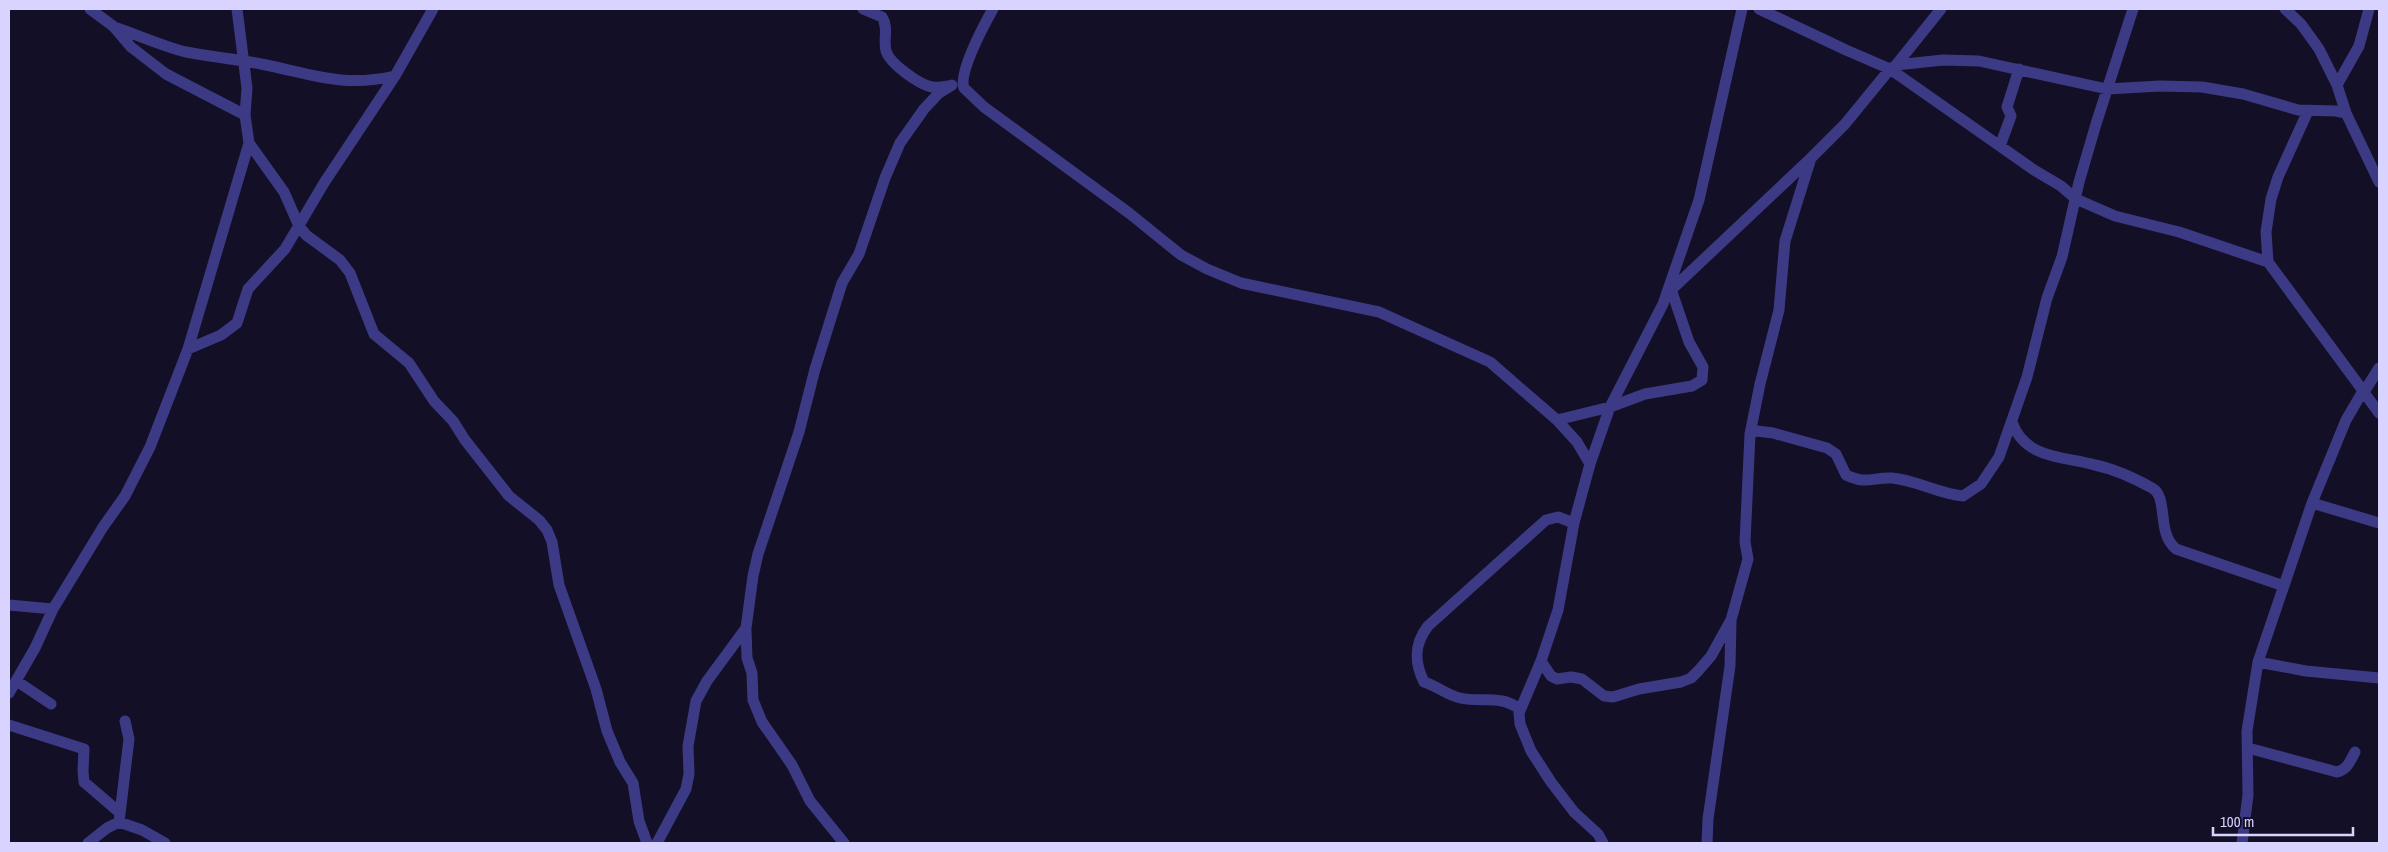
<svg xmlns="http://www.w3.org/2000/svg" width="2388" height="852" viewBox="0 0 2388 852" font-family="'Archivo Narrow',sans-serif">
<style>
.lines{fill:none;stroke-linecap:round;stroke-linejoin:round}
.minor{stroke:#3d3a85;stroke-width:11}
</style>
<rect width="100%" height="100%" fill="#130f26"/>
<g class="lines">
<path class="minor" d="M237,9L247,88L245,115
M863,9L882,17C889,28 883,39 886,51C890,64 920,85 932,87C938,88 943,87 948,86
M993,9C985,23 958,73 964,88L984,107L1129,213L1181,255L1207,269L1241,283L1379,312L1490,362L1557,420L1577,442L1590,464
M1759,9L1846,50L1890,69L2034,170L2061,186L2076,199L2115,216L2179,232L2268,262
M2285,9L2301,24L2319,49L2337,85L2346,113L2379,182
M114,27C138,35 162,46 186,52C211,57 236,59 261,64C312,74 342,88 395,76
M1896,65L1943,60L1979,61L2107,89L2160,86L2202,87L2243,94L2298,110L2336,111L2346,113
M2337,85L2359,46L2369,9
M2308,111L2278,177L2271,199L2266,232L2268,262L2364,392
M249,143L284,192L299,226L306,235L340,260L350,273L374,334L409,363L434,401L453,421L465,440L509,496L539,520L547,530L552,542L559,585L596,689L607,731L620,762L633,783L639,821L647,843
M2000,146L2011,116L2007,107L2019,69
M1669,292L1811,158L1845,124L1890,69L1896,65L1941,9
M188,349L221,335L237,323L248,289L285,249L324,183L395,76L433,9
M2363,391L2379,413
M1557,420L1610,407L1645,394L1692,386L1702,380L1703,367L1689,342L1671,289
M2012,422C2025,459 2062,456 2095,465C2114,469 2134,478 2152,488C2169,497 2156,533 2176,549L2284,586
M1750,434L1757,431L1773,433L1827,448L1836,454L1846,475C1867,485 1873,477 1892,478C1916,480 1939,494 1963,496L1981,484L1999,457L2027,377L2047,298L2062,257L2079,182L2096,124L2133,9
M2312,503L2379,523
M9,605L53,609
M746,630L747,658L752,673L753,700L762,722L792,765L810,801L844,843
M1541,661L1551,676L1557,679L1571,677L1582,679L1604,696L1613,697L1639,689L1681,682L1691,678L1699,670L1711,656L1731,620L1748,559L1745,542L1750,434L1760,384L1779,310L1785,241L1811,158
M2258,662L2306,671L2379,678
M14,684L18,682L51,704
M9,693L35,648L53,609L103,527L125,496L150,447L188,349L249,143L245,115L166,74L131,47L113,26L90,9
M1520,709C1498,694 1483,703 1460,698C1447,695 1437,686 1424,682C1414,662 1414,644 1428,626L1546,520L1558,517L1574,523
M9,725L84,749L83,771L84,782L119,812
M2248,748L2337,772C2348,769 2350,761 2355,752
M119,822L129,739L125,721
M88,843L107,828L119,822L142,830L165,843
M657,843L686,789L689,774L688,746L696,701L707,681L746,628L753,576L758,554L799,432L815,369L842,283L859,254L885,178L900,143L924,109L939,93L952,85
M1603,843L1598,834L1574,812L1551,782L1531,751L1520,724L1519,713L1541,661L1558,610L1574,523L1590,464L1610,407L1663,304L1699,200L1742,9
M1707,843L1708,819L1730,666L1731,622
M2242,843L2248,795L2247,731L2258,662L2312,503L2346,420L2363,391L2364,392L2379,368"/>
</g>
<rect width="2388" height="852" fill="none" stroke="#d9d4ff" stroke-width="20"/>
<path d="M2213 827v8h140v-8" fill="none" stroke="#d9d4ff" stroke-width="2.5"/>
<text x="2220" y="827" font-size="15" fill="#d9d4ff" stroke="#130f26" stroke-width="4" paint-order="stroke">100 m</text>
</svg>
